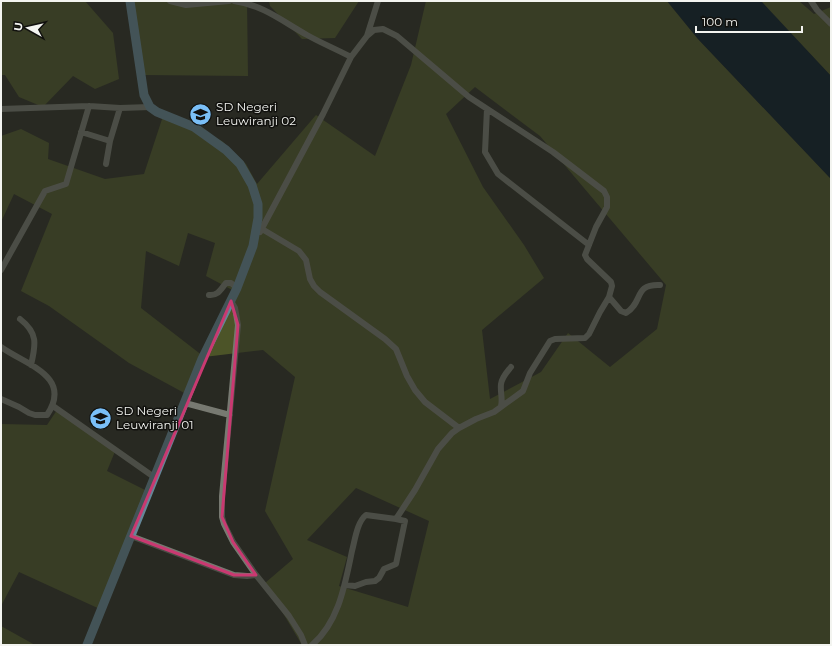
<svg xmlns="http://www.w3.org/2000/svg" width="832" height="646" viewBox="0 0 832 646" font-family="Montserrat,sans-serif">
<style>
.green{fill:#4c5428;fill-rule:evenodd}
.water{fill:#021526}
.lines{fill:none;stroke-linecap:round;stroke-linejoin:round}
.minor{stroke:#777971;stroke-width:6}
.secondary{stroke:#658698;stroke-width:9}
.marked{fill:none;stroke:#c93971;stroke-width:3;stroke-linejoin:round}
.labels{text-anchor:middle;stroke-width:3;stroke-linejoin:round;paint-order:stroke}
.poi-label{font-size:12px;fill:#f3f4f0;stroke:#11110e;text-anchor:start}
</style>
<rect width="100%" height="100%" fill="#282922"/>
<path class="green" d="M1,1H85L113,33L119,79L95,89L73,76L43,107L19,97L5,75H1Z
M132,1H247L248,76L144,75Z
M269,1H359L335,38L302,39L270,6Z
M426,1H667L698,39L831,179V645H325L324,644L302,645L265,583L293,559L265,511L295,377L263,350L204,357L188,395L129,363L49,306L21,291L52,214L14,194L1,222V136L21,129L49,143L48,159L105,179L144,174L164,113L222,141L246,164L257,184L316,115L375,156L411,65ZM475,87L540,136L666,285L657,329L610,367L568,333L541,372L490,399L482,330L544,278L524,245L483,187L446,114ZM188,233L215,243L206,276L238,293L203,356L141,308L146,251L179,266ZM356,488L429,521L408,607L339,586L347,557L307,540Z
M761,1H799L814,14L831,7V76L772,14Z
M57,410L116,449L107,471L149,492L102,610L19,572L1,606V424L47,425Z
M1,626L35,645H1Z"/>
<path class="water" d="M667,1H761L831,76V179L698,39Z"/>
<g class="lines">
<path class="minor" d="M170,1L186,5L229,1
M234,1C263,5 282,21 307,35C321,43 336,49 351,57
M811,1L817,10L831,24
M1,109L89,106L120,108L150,107
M487,109L485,152L498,174L589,245
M81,132L110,141
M106,164L110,141L120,108
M262,229L299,251L306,260L310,279L314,286L320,292L385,339L396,349L407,376L415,390L425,402L459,428
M260,232L323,114L351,57L367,36L378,1
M1,270L45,191L66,184L89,106
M209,295C218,296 221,289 226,283H231L237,288
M609,297L621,311L626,313C644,302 633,284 660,285
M231,301L235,308L238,325L222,496V517L224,524L233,542L256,575L289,616L301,635L305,645
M20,319C38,333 36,344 31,365
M1,347C26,365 73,376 47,415H35L29,413L19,407L1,399
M185,403L230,415
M53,406L154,477
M501,406C503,399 500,392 501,384C502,377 507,372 511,367
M131,536L234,575L247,576L256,575
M345,585L355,586L366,582L375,581L379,578L384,569L396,564L405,521L396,519
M312,645C339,622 345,584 352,551C355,540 357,522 366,515L396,519L415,490L438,449L452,433L459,428L476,419L494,412L523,391L530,373L550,341L555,339L585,338L589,334L600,312L609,297L612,286L611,282L587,259L585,255L596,227L607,207V197L604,191L553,152L469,97L397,36L383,29L374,30L367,36"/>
<path class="secondary" d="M87,645L202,359L237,288L253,246L258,218V204L252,185L240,164L226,150L194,127L157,112L150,107L144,95L130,1"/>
</g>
<path d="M0 0H832V646H0ZM231,301L238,325L222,517L233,542L256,575H234L131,536Z" fill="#282922" fill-opacity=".55" fill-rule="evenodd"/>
<path class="marked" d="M231,301L238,325L222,517L233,542L256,575H234L131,536Z"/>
<defs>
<symbol id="school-disc" viewBox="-11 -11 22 22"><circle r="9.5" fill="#7abff8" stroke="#11110e"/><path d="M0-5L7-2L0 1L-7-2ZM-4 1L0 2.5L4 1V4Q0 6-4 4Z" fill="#111"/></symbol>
</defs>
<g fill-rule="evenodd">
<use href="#school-disc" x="188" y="102" width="25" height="25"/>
<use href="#school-disc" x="88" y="406" width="25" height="25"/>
</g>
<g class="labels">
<g class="poi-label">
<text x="216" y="111">SD Negeri<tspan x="216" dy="14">Leuwiranji 02</tspan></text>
<text x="116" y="415">SD Negeri<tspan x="116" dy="14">Leuwiranji 01</tspan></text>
</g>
</g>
<rect width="832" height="646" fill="none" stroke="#f3f4f0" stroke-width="4"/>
<g transform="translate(28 28) rotate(278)" stroke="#11110e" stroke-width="3" paint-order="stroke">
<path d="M0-3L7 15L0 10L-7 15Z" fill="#f3f4f0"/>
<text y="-6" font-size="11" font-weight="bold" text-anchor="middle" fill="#f3f4f0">U</text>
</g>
<path d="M696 26v6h106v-6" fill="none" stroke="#f3f4f0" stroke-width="2"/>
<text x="702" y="26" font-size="12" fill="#f3f4f0" stroke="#11110e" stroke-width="3" paint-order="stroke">100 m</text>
</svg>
